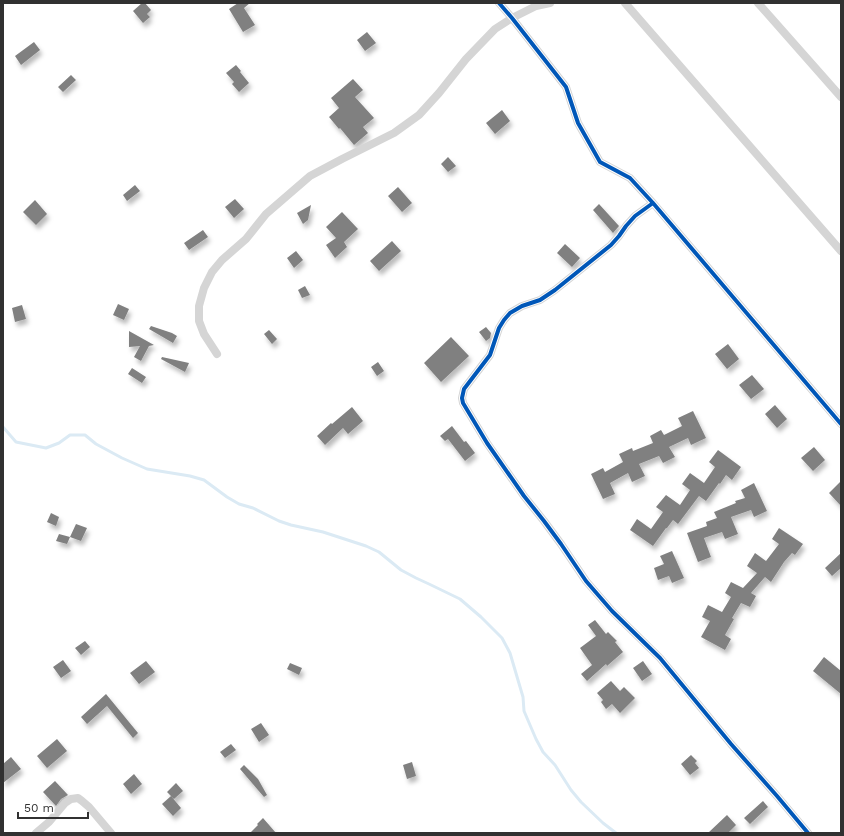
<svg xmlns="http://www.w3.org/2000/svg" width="844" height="836" viewBox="0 0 844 836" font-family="'Work Sans',sans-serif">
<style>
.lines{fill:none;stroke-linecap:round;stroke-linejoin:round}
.stream{stroke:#dbeaf4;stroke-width:3}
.building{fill:#808080;filter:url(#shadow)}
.minor{stroke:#d5d5d5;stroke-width:8}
.cycleway-casing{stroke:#fff;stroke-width:6}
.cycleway{stroke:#0057b8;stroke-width:4}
</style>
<defs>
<filter id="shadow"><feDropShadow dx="2.5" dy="4.5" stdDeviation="2" flood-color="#0004"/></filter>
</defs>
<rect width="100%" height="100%" fill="#fff"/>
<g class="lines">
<path class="stream" d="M3,427L16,442L46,448L59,443L70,435H85L96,444L122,458L147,469L190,476L204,480L227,497L239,504L253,508L279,521L291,525L323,532L366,546L379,552L401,570L416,578L429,584L460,599L481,617L502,638L510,653L523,697L524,711L536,739L543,752L555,765L571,790L581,802L603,823L616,833"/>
</g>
<path class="building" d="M142,3H145L151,10L147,14L150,17L143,23L133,11Z
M238,3H250L244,8L255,25L243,32L229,9Z
M367,32L376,43L365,51L357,40Z
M34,42L40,50L21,65L15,56Z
M236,65L241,71L240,72L249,83L239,92L232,84L234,82L226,73Z
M71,75L76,80L63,92L58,87Z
M353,79L363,90L355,97L374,118L363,127L368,133L354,145L340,128L339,129L329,117L339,108L331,98Z
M502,110L510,121L495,134L486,123Z
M448,157L456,166L448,172L441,164Z
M135,185L140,191L127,201L123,195Z
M398,187L412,203L402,212L388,196Z
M235,199L244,209L234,218L225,207Z
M35,200L47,214L36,225L23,212Z
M599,204L619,226L613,233L593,210Z
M311,205L308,220L303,224L297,213Z
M342,212L358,229L344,242L347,247L335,258L326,245L336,238L326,227Z
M203,230L208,237L189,250L184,243Z
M392,241L401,251L379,271L370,261Z
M565,244L580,258L572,267L557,253Z
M296,251L303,260L294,268L287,258Z
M305,286L310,295L302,298L298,290Z
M118,304L129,309L124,320L113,315Z
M22,305L26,319L15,322L12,308Z
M151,326L172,333L177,336L173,343L149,329Z
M486,327L491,333L490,338L486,341L479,332Z
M269,330L277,339L272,344L264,334Z
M129,331L154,345L149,346L141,361L134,357L140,346L129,347Z
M451,337L469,356L441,382L424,363Z
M728,344L739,359L727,369L715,354Z
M162,357L189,363L185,372L161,359Z
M378,362L384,371L377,376L371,367Z
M132,368L146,377L142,383L128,374Z
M752,375L764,389L751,399L739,385Z
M775,405L787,419L777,428L765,414Z
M352,407L363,421L348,434L343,428L325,445L317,436L331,423L332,424Z
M693,411L706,438L691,445L688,438L669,447L675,457L663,463L659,456L639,464L645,476L632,482L628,473L610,483L615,494L603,499L591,474L603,468L605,472L623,462L619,454L632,448L633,451L653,443L650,436L661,430L664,435L682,426L678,418Z
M452,426L464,442L466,441L475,453L465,461L448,439L445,441L440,436Z
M814,447L825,460L813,471L801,458Z
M718,450L741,467L732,480L726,475L720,484L719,483L706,501L699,496L678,524L673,520L667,528H666L653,546L630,530L637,519L651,529L663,512L656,507L666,495L680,505L690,490L682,484L690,473L704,483L715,467L709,462Z
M841,481V506L829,493Z
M754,483L767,511L754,517L751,510L731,517L738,534L725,539L722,532L704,538L711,557L698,562L687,533L707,526L706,522L717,518L714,512L736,503L735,501L745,498L741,490Z
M51,513L59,517L56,526L47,522Z
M76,524L87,528L81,541L70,537Z
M779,528L803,544L795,555L792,553L784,562L771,582L765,577L751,593L756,596L750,607L741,603L732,618L734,619L725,635L731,639L725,650L701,637L710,621L702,617L708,605L722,612L731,597L725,593L731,582L743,588L757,573L747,566L755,553L766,561L779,544L772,539Z
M59,534L70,537L67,544L56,541Z
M672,551L684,578L672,583L669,576L658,580L654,568L664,564L660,556Z
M841,553V568L832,576L825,568Z
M595,620L606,634L608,632L617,641L615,642L623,652L607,666L606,664L587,681L581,674L592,665L580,648L596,636L588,625Z
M85,641L90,647L81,655L75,648Z
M824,657L841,671V694L813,671Z
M63,660L71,671L61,678L53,667Z
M146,661L155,672L139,684L130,673Z
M643,661L652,674L642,681L633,668Z
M290,663L302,668L299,675L287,669Z
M611,681L620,691L624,687L635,698L620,713L612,704L606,709L601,702L603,700L597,693Z
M106,694L138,733L133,738L107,706L87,724L81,717Z
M261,723L269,735L259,742L251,729Z
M57,739L67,751L47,768L37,756Z
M231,744L236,750L225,758L220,752Z
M691,755L697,761L695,763L699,768L690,775L681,764Z
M11,757L21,769L3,783V764Z
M412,762L416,776L407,779L403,765Z
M244,765L258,779L267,795L264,797L240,769Z
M134,774L142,784L131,794L123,784Z
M55,781L68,795L61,799L56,806L43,792Z
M176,783L183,791L174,799L167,792Z
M171,796L181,808L173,816L162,804Z
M763,801L768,807L750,824L744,818Z
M727,815L736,825L728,833H708Z
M263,818L276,833H250L258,825L257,824Z"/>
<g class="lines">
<path class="minor" d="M499,3L512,18L566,87L578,123L600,162L630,178L653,203L841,424
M625,3L841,251
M758,3L841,97
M653,203L635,216L626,226L619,236L611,245L555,290L540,300L522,306L510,313L504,320L499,328L490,355L464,389L462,398L463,403L487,443L524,496L544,521L561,544L586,581L612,611L660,658L731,744L777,796L808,833
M217,354L204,334L199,321V306L204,288L212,272L222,260L246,239L266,214L310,176L342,159L394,133L419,115L439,93L466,59L495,29L512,18L536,6L550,3
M36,833L49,822L65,803L71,799L78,798L82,801L89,807L111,833"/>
<defs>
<path id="cycleway" d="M499,3L512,18L566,87L578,123L600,162L630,178L653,203L841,424
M653,203L635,216L626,226L619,236L611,245L555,290L540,300L522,306L510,313L504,320L499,328L490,355L464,389L462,398L463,403L487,443L524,496L544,521L561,544L586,581L612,611L660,658L731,744L777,796L808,833"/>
</defs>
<use href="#cycleway" class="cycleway-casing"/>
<use href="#cycleway" class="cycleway"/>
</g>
<rect width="844" height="836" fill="none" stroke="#313131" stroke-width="8"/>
<path d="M18 812v6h70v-6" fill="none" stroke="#313131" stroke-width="2"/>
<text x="24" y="812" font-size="12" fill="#313131" stroke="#ffffff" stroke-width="3" paint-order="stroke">50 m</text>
</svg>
